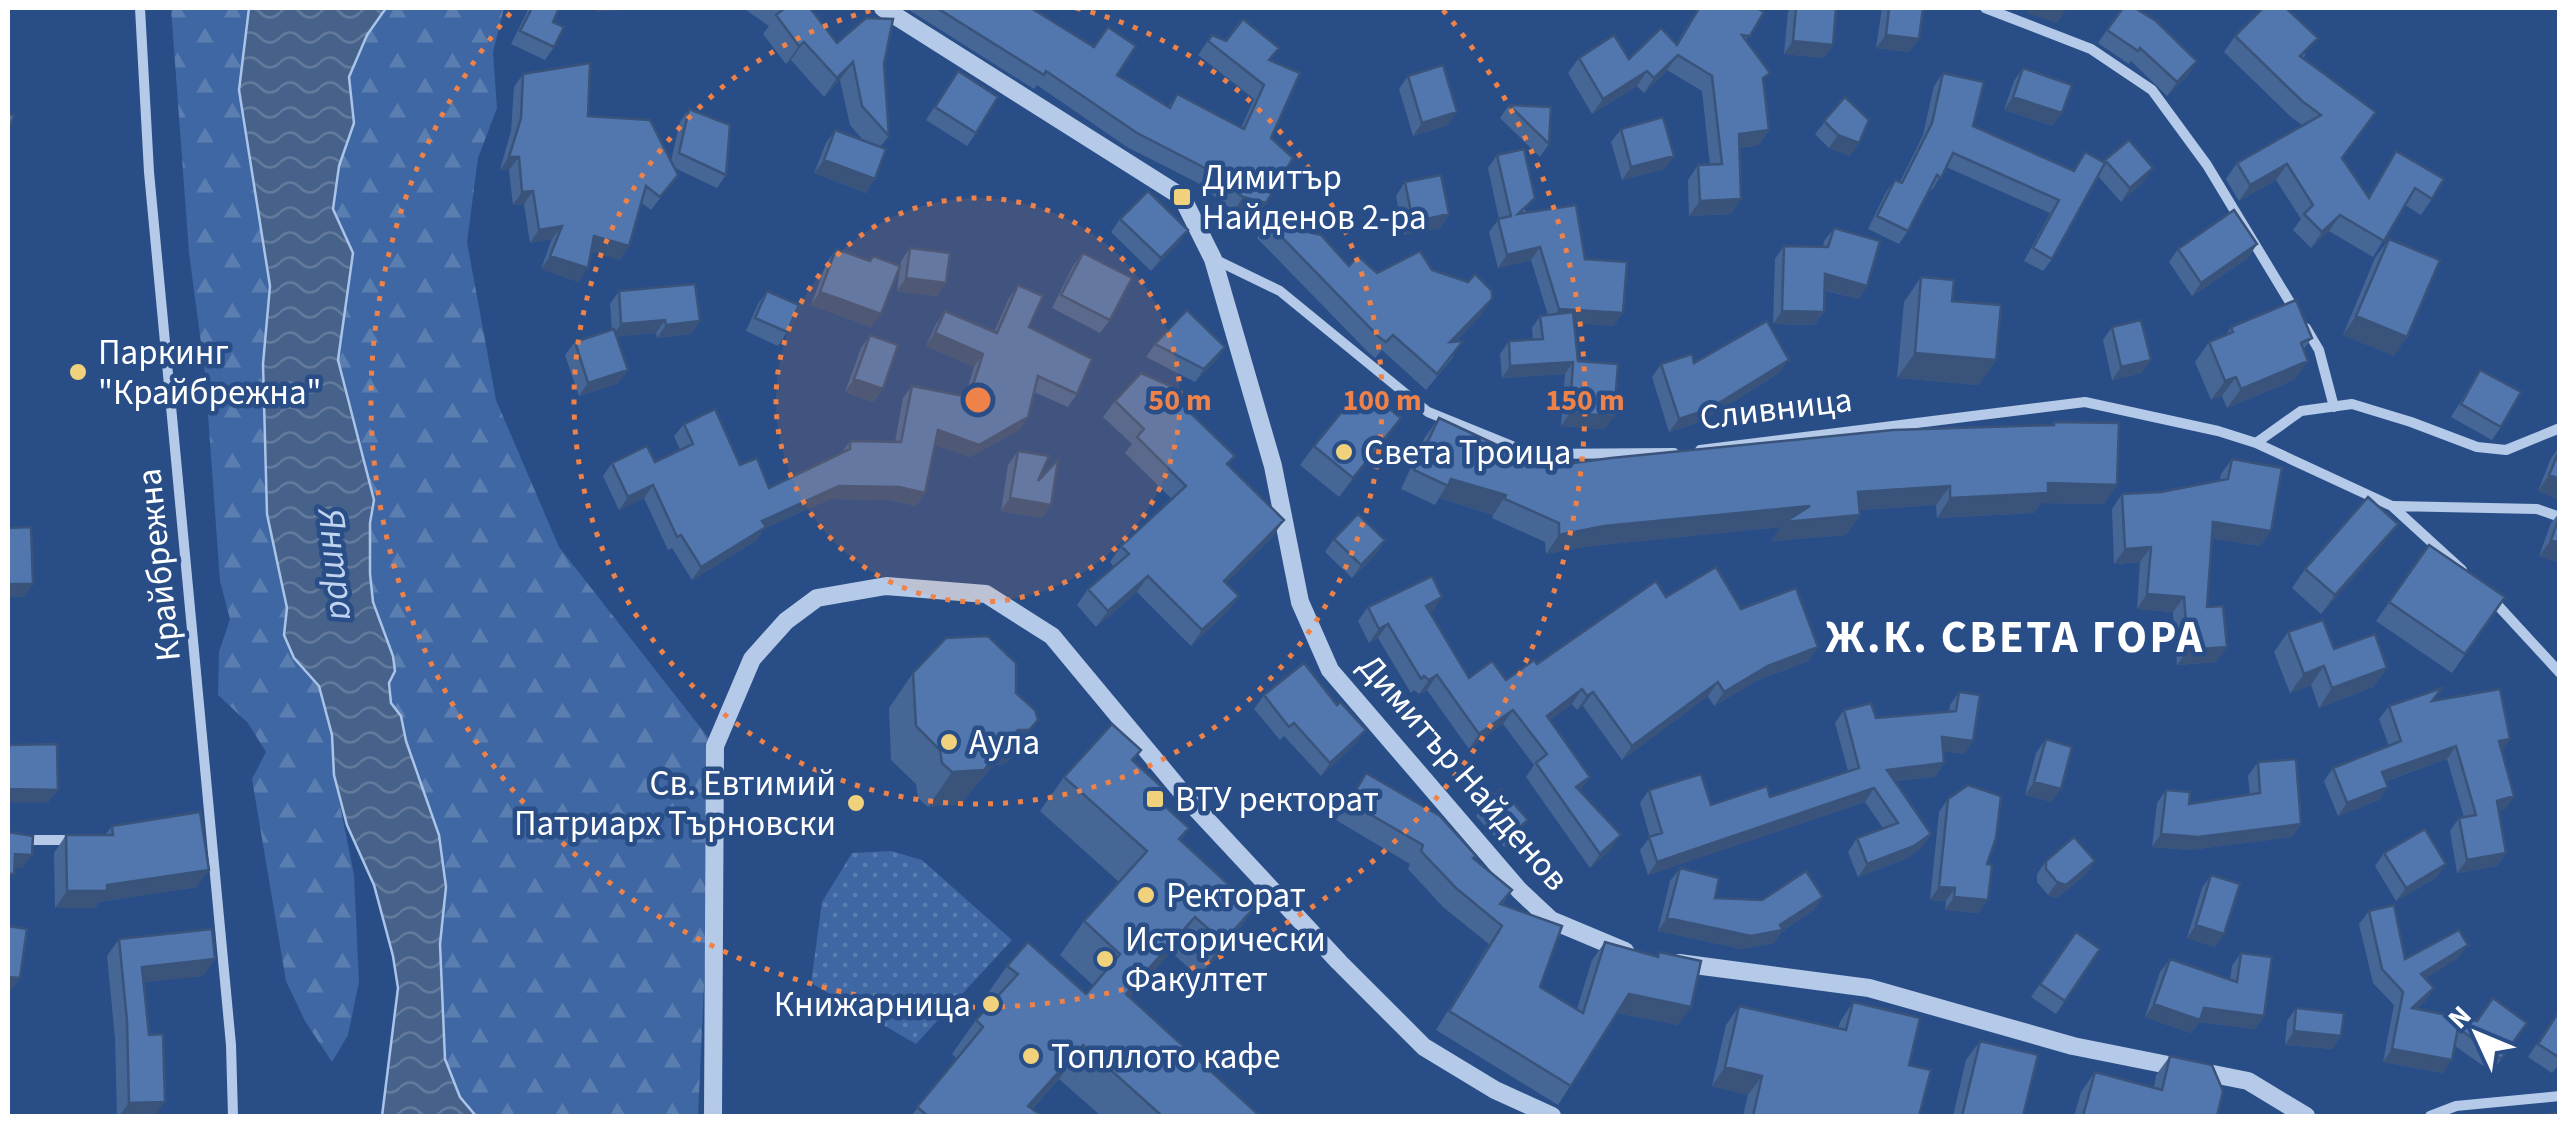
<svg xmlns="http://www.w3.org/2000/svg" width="2567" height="1124" viewBox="0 0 2567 1124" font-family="'Source Sans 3',sans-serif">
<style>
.forest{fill:url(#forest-firs)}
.park{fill:url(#park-dots)}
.water{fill:url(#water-waves);stroke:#a9c4e8;stroke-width:2.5}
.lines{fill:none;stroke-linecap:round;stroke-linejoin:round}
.minor{stroke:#b5cae8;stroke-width:10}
.tertiary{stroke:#b5cae8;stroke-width:18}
.wall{fill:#466696}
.shaded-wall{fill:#39537a}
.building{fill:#5177ae;stroke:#39537a;stroke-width:2.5}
.ring{fill:none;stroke:#ee8249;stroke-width:5;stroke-dasharray:5 10}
.poi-dot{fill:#efd27b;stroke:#294e87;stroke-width:4}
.labels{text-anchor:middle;stroke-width:9;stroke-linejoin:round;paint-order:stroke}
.poi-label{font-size:35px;fill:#fff;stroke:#294e87;text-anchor:start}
.street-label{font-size:35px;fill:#fff;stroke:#294e87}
.water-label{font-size:38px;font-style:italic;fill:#c0d4ef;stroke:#294e87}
.district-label{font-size:45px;font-weight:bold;letter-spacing:2.5px;fill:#fff;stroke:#294e87}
.centre{fill:#ee8249;stroke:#294e87;stroke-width:5}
.ring-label{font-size:30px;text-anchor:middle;font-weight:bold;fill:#ee8249;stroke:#294e87;stroke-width:9;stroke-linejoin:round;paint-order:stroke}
</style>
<defs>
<pattern id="forest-firs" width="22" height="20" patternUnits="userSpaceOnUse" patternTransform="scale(2.5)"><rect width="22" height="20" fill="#3e67a3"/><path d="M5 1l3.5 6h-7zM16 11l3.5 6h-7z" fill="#5b7eb1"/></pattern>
<pattern id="park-dots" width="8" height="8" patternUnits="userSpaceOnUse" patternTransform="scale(2.5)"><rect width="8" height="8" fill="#3e67a3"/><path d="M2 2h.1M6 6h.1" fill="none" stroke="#5b7eb1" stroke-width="1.8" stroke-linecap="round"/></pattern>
<pattern id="water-waves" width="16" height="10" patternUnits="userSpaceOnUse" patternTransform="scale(2.5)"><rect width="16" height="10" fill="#47628a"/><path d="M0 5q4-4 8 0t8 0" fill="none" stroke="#637a9c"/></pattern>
</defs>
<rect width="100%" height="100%" fill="#294e87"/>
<path class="forest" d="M171,8H249L239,90L270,286L263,364L267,514L287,608L284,635L294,658L319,686L332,735L334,775L354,875L359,982L348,1035L332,1062L305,1021L286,981L252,779L266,752L248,723L218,695L219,652L230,619L220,581L205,373L189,253Z
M386,8H504L493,52L497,108L478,158L467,242L496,400L559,547L715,746L698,1116H476L460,1097L445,1059L440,944L446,887L439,835L406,741L401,716L391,703L389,683L395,671L393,656L373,602L370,574V523L374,500L338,360L353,253L333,209L339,166L354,123L349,77L367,35Z"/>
<path class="park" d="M891,851L922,860L1012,940L916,1044L811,983L822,902L852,853Z"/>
<path class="water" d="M249,8H386L367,35L349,77L354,123L339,166L333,209L353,253L338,360L374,500L370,523V574L373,602L393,656L395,671L389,683L391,703L401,716L406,741L439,835L446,887L440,944L445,1059L460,1097L476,1116H382L398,988L393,956L374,885L347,825L334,775L332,735L319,686L294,658L284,635L287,608L267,514L263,364L270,286L239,90Z"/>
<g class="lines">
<path class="minor" d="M140,8L149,172L231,1045L233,1116
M1985,8L2091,49L2152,90L2207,165L2297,314
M1214,259L1280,291L1428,412L1532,454L1674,453
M2306,328L2319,350L2334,407
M2256,443L2301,411L2352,404L2411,422L2477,447L2506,450L2560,428
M1700,450L2085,402L2218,431L2256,443L2392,506L2462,570
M2393,506L2537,509L2560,517
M2492,599L2560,673
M8,840H69
M2430,1116L2456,1106L2560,1096"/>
<path class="tertiary" d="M883,8L1182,197L1213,259L1273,466L1300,602L1330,670L1519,890L1551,920L1625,951
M1679,963L1869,988L2073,1046L2248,1081L2306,1116
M713,1116L715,746L752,659L786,621L817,598L886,586L986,594L1052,636L1190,802L1339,962L1424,1047L1495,1090L1552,1116"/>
</g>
<path class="wall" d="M529,8H559L553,22L554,47L545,60L511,44Z
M743,8H810L837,43L884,64L889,136L880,147L866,193L814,173L826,143L835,130L864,141L850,125L840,80L824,97L791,60L786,64L763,34L769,26Z
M906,8H1031L1117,75L1168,107L1177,94L1241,128L1254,99L1198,55L1212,35L1270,60L1271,138L1266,203L1256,217L1234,211L1196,182L1127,147L1037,85L1034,89Z
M1698,8H1756L1746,41L1764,82L1769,130L1759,145L1739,148L1731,214L1689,216L1688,180L1698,165H1710L1702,91L1667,70L1644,93L1637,86L1592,114L1568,73L1579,58L1629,59L1676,44Z
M1791,8H1836L1833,45L1824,58L1784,54L1788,12Z
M1882,8H1923L1919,39L1909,52L1876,48Z
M2122,8L2197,61L2188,75L2167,96L2131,61L2129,64L2098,43Z
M2235,36L2306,54L2303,58L2342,158L2368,197L2396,151L2432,199L2421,215L2405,205L2373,257L2329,231L2311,248L2293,230L2301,219L2276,180L2239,201L2226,179L2237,163L2302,125L2291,117L2224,52Z
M2023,68L2053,126L2004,110L2014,81Z
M1943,73L1973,126L2073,170L2085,152L2104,163L2105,160L2144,181L2121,202L2098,176L2052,259L2043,271L2024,261L2050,213L1946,167L1932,190L1930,189L1908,231L1899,244L1868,229L1886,192L1895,180L1900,182L1923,135L1934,86Z
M523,74L588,116L671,161L680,122L689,109L726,175L717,188L675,168L678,175L651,210L642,203L620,260L591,251L579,282L541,269L552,239L530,243L524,204L513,205L509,170H500L511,131L514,87Z
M1408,76L1448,125L1413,136L1399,89Z
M949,84L976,133L967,146L926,120Z
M1845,97L1850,156L1829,148L1815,134Z
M1509,105L1549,144L1540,157L1500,118Z
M1621,129L1665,169L1622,180L1611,142Z
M1497,155L1526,211L1524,213L1585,259L1614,326L1574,323L1578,361L1605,429L1561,426L1565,374L1502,378L1500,354L1509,341L1533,340L1532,328L1540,316L1548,315L1531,260L1498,268L1489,232L1499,219L1488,168Z
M1405,182L1449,214L1440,228L1404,235L1396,196Z
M1120,219L1179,243L1151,271L1111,232Z
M1268,223L1349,266L1377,273L1432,270L1482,314L1455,342L1453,357L1426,390L1382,350L1375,358L1368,352L1257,238Z
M1834,228L1867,286L1858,299L1824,290V312L1814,325L1773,324L1775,259L1784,246L1823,247L1824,241Z
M2389,239L2394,356L2343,335L2375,258Z
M2257,244L2248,258L2192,296L2169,262L2178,249Z
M910,248L946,283L937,296L897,291L901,261Z
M836,249L869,261L873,256L871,327L811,305L827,262Z
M1083,253L1110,320L1100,333L1052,308L1073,266Z
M1921,277L1952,301L1979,385L1897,378L1904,302Z
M1018,285L1029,327L1077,394L1068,407L1034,392L1028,417L1019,430L970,457L935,445L925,493L916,506L890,500L830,499L764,529L757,540L692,580L672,548L668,550L644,498L619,510L603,476L612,463L655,462L680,450L674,436L684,424L740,465L769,488L842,452L850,441L895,442L903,398L912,386L965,396L974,367L926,346L936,324L945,311L994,332L1009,298Z
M619,291L700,321L691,334L657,338L656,333L617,336L619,383L579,396L565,355L575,342L612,330L610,304Z
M767,291L787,332L778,346L746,331L758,304Z
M2112,327L2142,373L2112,380L2103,340Z
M2231,327L2312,338L2303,350L2294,380L2227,408L2222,396L2211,400L2195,362L2209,342L2225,336Z
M870,335L883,389L873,402L845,392L861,348Z
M1155,344L1225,347L1216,360L1195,382L1146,357Z
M1694,363L1779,373L1700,422L1669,432L1652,377L1661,364Z
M2480,370L2501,427L2492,440L2451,417Z
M1182,391L1176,399L1235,456L1228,465L1273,536L1226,583L1239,596L1227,612L1191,646L1137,592L1096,627L1077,605L1088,589L1114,567L1110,562L1121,546L1172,499L1125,453L1132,444L1103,417L1115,401Z
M1439,418L1555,472L2051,425L2054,422L2117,485L2104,504L2041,503L2034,513L1937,518L1936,505L1859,510L1860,515L1846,535L1771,541L1781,527L1591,546L1546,554L1545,542L1492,518L1493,515L1439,498L1435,505L1401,489L1425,437Z
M1387,438L1339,497L1300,465L1314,446Z
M2560,446V500L2538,491L2551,458Z
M1018,451L1038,481L1042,518L1001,511L1008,465Z
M2232,459L2271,531L2260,546L2212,538L2207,607L2216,662L2177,665L2173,612L2137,609L2140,562L2114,564L2112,509L2122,494L2161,492L2220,480L2221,474Z
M2560,512V563L2539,556L2551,523Z
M1334,539L1385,540L1376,554L1352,578L1325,552Z
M2384,543L2321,614L2292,588L2305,569Z
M2429,545L2505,597L2452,673L2376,621Z
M1666,597L1741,609L1818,647L1808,661L1758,680L1714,706L1708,696L1622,760L1583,706L1577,710L1572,704L1550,720L1580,791L1611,849L1590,868L1526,777L1534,765L1503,724L1469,749L1427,690L1419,694L1414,690L1411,693L1378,638L1369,643L1358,621L1368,607L1432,612L1430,613L1469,678L1506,680Z
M2288,632L2334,649L2387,668L2373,687L2319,708L2311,685L2290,693L2274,652Z
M913,673L1014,754L1004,764L994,765L960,804L928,807L918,798L916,784L891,760L889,708Z
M1959,692L1973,741L1964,754L1943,751L1944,763L1935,777L1894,781L1931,834L1922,847L1905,859L1858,877L1848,852L1857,838L1883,828L1865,802L1648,875L1640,850L1650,837L1640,803L1649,790L1711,805L1770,797L1848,771L1835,723L1844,710L1876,718L1949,711L1950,705Z
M1264,695L1337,705L1366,730L1356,743L1321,776L1284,736L1280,740L1254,709Z
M2432,701L2502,751L2514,796L2505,809L2499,811L2506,853L2497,866L2457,873L2450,831L2459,818L2464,817L2447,759L2386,781L2379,800L2338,816L2324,781L2333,768L2389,746L2379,719L2389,706Z
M2046,739L2052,802L2025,795L2036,753Z
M1141,750L1133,761L1165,790L1158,800L1189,828L1180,841L1254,908L1230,942L1199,977L1171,952L1129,998L1260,1116H1101L1059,1079L1032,1109L1042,1116H911L957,1059L952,1054L976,1020L989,1005L983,1000L1007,966L1086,994L1093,985L1060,955L1084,921L1119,882L1040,811L1064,777Z
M2258,762L2301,824L2292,837L2189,850L2152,847L2157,803L2166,790L2189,804L2250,795L2248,776Z
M1366,773L1512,890L1502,905L1540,987L1577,1009L1592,960L1605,942L1656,957L1659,952L1678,1025L1617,1013L1558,1105L1436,1030L1489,944L1443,907L1408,869L1410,864L1336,820Z
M1948,799L1987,864L1979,913L1945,910L1946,901L1930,900L1939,812Z
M1486,803L1519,833L1504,847L1476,816Z
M112,826L197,887L99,902L95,908H55L54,853L66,835H105Z
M2384,853L2437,877L2396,901L2375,866Z
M2046,861H2095L2085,875L2057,898L2048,895L2037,882V874Z
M1680,868L1715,898L1814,910L1782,931L1774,943L1742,949L1658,931L1670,881Z
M2211,875L2215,947L2187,938L2202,888Z
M2369,911L2405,959L2458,958L2425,978L2434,988L2425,1001L2416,1009L2477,1021L2527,1023L2492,1072L2455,1046L2443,1073L2383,1062L2394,1005L2373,983L2359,924Z
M2076,932L2100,949L2056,1014L2031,997Z
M119,939L203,976L143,982L155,1116H117L115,1038L107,956Z
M2241,953L2264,1016L2255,1029L2199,1022L2191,1033L2145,1017L2160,972L2170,959L2230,980L2232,966Z
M1853,1002L1909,1065L1919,1116H1743L1748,1095L1712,1086L1726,1025L1739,1006L1838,1028L1840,1022Z
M2296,1008L2341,1036L2332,1049L2285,1045L2287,1021Z
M2560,1009V1063L2552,1073L2528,1057Z
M1980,1041L2023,1116H1953L1966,1060Z
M2170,1056L2217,1116H2074L2081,1092L2095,1072L2154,1088L2156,1075Z"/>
<path class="shaded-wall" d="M598,8H651L595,12Z
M2031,8H2059L2066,10L2057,23L2027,13Z
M1886,35L1919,39L1909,52L1876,48Z
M1793,41L1833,45L1824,58L1784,54Z
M804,42L791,60L786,64L799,46Z
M1678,55L1667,70L1644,93L1654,78Z
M2197,61L2188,75L2167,96L2177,82Z
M853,62L840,80L824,97L837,78Z
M1647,71L1637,86L1592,114L1603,99Z
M2013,97L2062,113L2053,126L2004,110Z
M1457,112L1448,125L1413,136L1422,123Z
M1769,130L1759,145L1728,149L1739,134Z
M1838,135L1859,143L1850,156L1829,148Z
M1674,156L1665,169L1622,180L1631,167Z
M509,157H519L509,170H500Z
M824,160L875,179L866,193L814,173Z
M2287,164L2276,180L2239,201L2250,185Z
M2153,168L2144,181L2121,202L2130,188Z
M533,191L524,204L513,205L522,192Z
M1243,197L1266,203L1256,217L1234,211Z
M1741,199L1731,214L1689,216L1700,201Z
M1449,214L1440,228L1404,235L1413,222Z
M2340,215L2329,231L2311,248L2322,232Z
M562,226L552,239L530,243L539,230Z
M1188,230L1179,243L1151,271L1161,258Z
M594,236L629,246L620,260L585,250Z
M2257,244L2248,258L2192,296L2201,283Z
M1540,247L1531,260L1498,268L1507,255Z
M550,256L588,268L579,282L541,269Z
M1825,274L1867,286L1858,299L1816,287Z
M906,278L946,283L937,296L897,291Z
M820,292L881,314L871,327L811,305Z
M1492,299L1482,314L1440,357L1450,342Z
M1559,309L1623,313L1614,326L1550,322Z
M1782,311L1824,312L1814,325L1773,324Z
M2356,316L2407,337L2394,356L2343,335Z
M665,320L656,333L612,337L621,324Z
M700,321L691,334L657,338L666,325Z
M935,333L983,354L974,367L926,346Z
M1225,347L1216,360L1195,382L1204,369Z
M1915,353L1996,360L1979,385L1897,378Z
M1789,360L1779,373L1700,422L1669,432L1679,419Z
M2151,360L2142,373L2112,380L2121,367Z
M2308,361L2294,380L2227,408L2241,389Z
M1573,362L1565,374L1502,378L1510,366Z
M628,370L619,383L579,396L588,383Z
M2236,377L2222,396L2211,400L2225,381Z
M854,379L883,389L873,402L845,392Z
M1570,413L1614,416L1605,429L1561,426Z
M1028,417L1019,430L970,457L929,443L938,430Z
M1401,418L1387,438L1339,497L1353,478Z
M2549,475L2560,479V500L2538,491Z
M1451,479L1506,495L1493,515L1439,498Z
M2048,483L2117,485L2104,504L2041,503L2034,513L1937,518L1950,498Z
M653,485L644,498L619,510L628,497Z
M839,486L899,487L925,493L916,506L890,500L830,499L764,529L757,540L692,580L701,567L762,521Z
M1950,486L1936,505L1844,511L1858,492Z
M1010,498L1051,505L1042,518L1001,511Z
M1810,506L1860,515L1846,535L1771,541L1781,527L1591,546L1546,554L1559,535L1604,526Z
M1284,520L1273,536L1213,597L1224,581Z
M2213,522L2271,531L2260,546L2203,537Z
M2398,524L2384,543L2321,614L2335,595Z
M1385,540L1376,554L1352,578L1361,565Z
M2551,540L2560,543V563L2539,556Z
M2151,547L2140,562L2114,564L2125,549Z
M1148,576L1137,592L1096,627L1108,611Z
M8,584H33L24,597H8Z
M2147,594L2184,597L2173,612L2137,609Z
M1239,596L1227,612L1191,646L1202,630Z
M1442,597L1432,612L1416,620L1426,606Z
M1388,624L1378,638L1369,643L1379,629Z
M1818,647L1808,661L1758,680L1714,706L1724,692L1768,666Z
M2227,647L2216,662L2177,665L2188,650Z
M2324,666L2311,685L2290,693L2304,674Z
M2387,668L2373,687L2319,708L2332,688Z
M1437,675L1427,690L1419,694L1429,680Z
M1718,682L1708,696L1622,760L1632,746Z
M1582,689L1572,704L1537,730L1547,716Z
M1593,692L1583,706L1577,710L1587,696Z
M1513,710L1503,724L1469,749L1479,734Z
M1038,720L1014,754L1004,764L994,765L960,804L928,807L952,772L1018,730Z
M1366,730L1356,743L1321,776L1330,763Z
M1942,737L1973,741L1964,754L1932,750Z
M2510,739L2501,752L2499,741Z
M2456,746L2447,759L2373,785L2382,772Z
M1944,763L1935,777L1878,783L1887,770Z
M1590,777L1580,791L1576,787Z
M2034,782L2061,789L2052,802L2025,795Z
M2388,787L2379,800L2338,816L2347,803Z
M1874,788L1865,802L1648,875L1657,862Z
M8,789L58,790L48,803L8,802Z
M2514,796L2505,809L2488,814L2497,801Z
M1528,820L1519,833L1504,847L1513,833Z
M2301,824L2292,837L2189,850L2152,847L2161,834Z
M1931,834L1922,847L1905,859L1858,877L1867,864Z
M1621,835L1611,849L1590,868L1600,854Z
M2506,853L2497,866L2457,873L2467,860Z
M15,854L32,855L23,868L8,867Z
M2095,861L2085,875L2057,898L2048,895L2057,882Z
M2446,864L2437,877L2396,901L2406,888Z
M209,870L197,887L99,902L95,908H55L67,891Z
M1939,887L1955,888L1946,901L1930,900Z
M1823,897L1814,910L1782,931L1774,943L1742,949L1658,931L1667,918L1780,925Z
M1954,897L1988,900L1979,913L1945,910Z
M1254,908L1230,942L1199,977L1223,942Z
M1195,917L1171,952L1102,1028L1126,994Z
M2196,925L2224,934L2215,947L2187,938Z
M2468,945L2458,958L2412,987L2421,974Z
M215,959L203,976L130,984L142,967Z
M8,977L20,978L10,992L8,991Z
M2434,988L2425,1001L2403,1022L2412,1008Z
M1629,994L1691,1007L1678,1025L1616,1013Z
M2154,1004L2204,1008L2264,1016L2255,1029L2199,1022L2191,1033L2145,1017Z
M2294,1031L2341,1036L2332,1049L2285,1045Z
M1083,1045L1059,1079L1025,1116L1028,1106Z
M2392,1049L2452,1060L2443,1073L2383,1062Z
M1725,1067L1762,1076L1748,1095L1712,1086Z
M165,1102L155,1116H119L129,1103Z"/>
<path class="building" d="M532,8H559L553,22L564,27L554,47L520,31Z
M782,8H810L837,43L866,18L893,19L884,64L889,136L862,106L853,62L837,78L804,42L799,46L776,15L784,9Z
M937,8H1031L1094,47L1108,27L1136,46L1117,75L1170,108L1177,94L1244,129L1264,85L1208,41L1212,35L1226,41L1243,19L1279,48L1269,60L1300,73L1271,138L1293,158L1266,203L1243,197L1205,168L1137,133L1046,71L1044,75Z
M1699,8H1756L1764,12L1750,36L1742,35L1770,73L1763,78L1769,130L1739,134L1741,199L1700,201L1698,165L1722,164L1712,76L1678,55L1654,78L1647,71L1603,99L1579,58L1614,35L1629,59L1661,28L1677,45Z
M1796,8H1836L1833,45L1793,41Z
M1889,8H1923L1919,39L1886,35Z
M2123,8H2135L2156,21L2197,61L2177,82L2140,48L2138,51L2107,30Z
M2263,8H2286L2318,38L2300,56L2376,112L2342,158L2369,198L2396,151L2444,179L2432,199L2415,188L2384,241L2340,215L2322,232L2304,214L2313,205L2287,164L2250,185L2237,163L2321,115L2302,101L2235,36Z
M590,63L588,116L650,120L678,175L660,197L646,186L629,246L594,236L588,268L550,256L562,226L539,230L533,191L522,192L519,157H509L521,118L523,74Z
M1443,65L1457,112L1422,123L1408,76Z
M2023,68L2072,85L2062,113L2013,97Z
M958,71L998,97L976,133L935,107Z
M1943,73L1984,82L1973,126L2074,171L2085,152L2105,163L2052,259L2033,248L2059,200L1953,153L1941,178L1937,175L1908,231L1877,216L1895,180L1902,183L1932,123Z
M1845,97L1869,120L1859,143L1838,135L1824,121Z
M1509,105L1551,107L1549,144Z
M689,109L730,125L726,175L679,153Z
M8,113L14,116L8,130Z
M1663,117L1674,156L1631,167L1621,129Z
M835,130L886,149L875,179L824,160Z
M2129,140L2153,168L2130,188L2105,160Z
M1524,149L1535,198L1518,214L1576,205L1585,259L1627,262L1623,313L1559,309L1540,247L1507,255L1498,219L1511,216L1497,155Z
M1441,175L1449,214L1413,222L1405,182Z
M1148,191L1188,230L1161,258L1120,219Z
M2234,210L2257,244L2201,283L2178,249Z
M1268,223L1321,235L1349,266L1358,256L1377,273L1420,251L1432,270L1468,282L1475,274L1492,291V299L1450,342L1463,341L1437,374L1393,335L1386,342L1379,337Z
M1834,228L1880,241L1867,286L1825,274L1824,312L1782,311L1784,246L1828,247Z
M2389,239L2440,260L2407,337L2356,316Z
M910,248L950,253L946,283L906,278Z
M836,249L870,261L873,256L900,266L881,314L820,292Z
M1083,253L1132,278L1110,320L1061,295Z
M1921,277L1954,280L1952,301L2001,305L1996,360L1915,353Z
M695,284L700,321L666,325L665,320L621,324L619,291Z
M1018,285L1043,296L1029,327L1092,359L1077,394L1038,376L1028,417L979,445L938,430L925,493L899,487L839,486L762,521L766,527L701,567L681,535L677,537L653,485L628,497L612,463L647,446L655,462L693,444L684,424L715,409L740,465L757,458L769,488L850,449V441L901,442L912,386L969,397L983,354L935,333L945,311L997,333Z
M767,291L799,305L787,332L755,318Z
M2296,300L2312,338L2301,343L2308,361L2241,389L2236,377L2225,381L2209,342L2233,332L2231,327Z
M1187,310L1225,347L1204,369L1155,344Z
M1573,312L1578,361L1618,364L1614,416L1570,413L1573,362L1510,366L1509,341L1543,339L1540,316Z
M2141,320L2151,360L2121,367L2112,327Z
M1767,321L1789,360L1709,409L1679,419L1661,364L1692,354L1694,363Z
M614,329L628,370L588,383L575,342Z
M870,335L898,345L883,389L854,379Z
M2480,370L2521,392L2501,427L2461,404Z
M1141,373L1182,391L1175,398L1235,456L1227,464L1284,520L1224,581L1239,596L1202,630L1148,576L1108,611L1088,589L1129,554L1121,546L1186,486L1137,437L1144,429L1115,401Z
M1362,387L1401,418L1353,478L1314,446Z
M1439,418L1555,472L1559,465L1611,458L1893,430L2054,425V422L2119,423L2117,485L2048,483V493L1950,498V486L1858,492L1860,515L1785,522L1810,506L1604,526L1559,535V523L1505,499L1506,495L1451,479L1448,486L1414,470Z
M2560,449V479L2549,475Z
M1018,451L1049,456L1038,481L1058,460L1051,505L1010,498Z
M2232,459L2282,468L2271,531L2213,522L2207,607L2223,606L2227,647L2188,650L2184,597L2147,594L2151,547L2125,549L2122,494L2161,492L2228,479Z
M2368,497L2398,524L2335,595L2305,569Z
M1358,514L1385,540L1361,565L1334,539Z
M2560,515V543L2551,540Z
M31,527L33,584H8V528Z
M2429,545L2505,597L2465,654L2389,602Z
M1716,567L1741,609L1796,588L1818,647L1768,666L1724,692L1718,682L1632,746L1593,692L1587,696L1582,689L1547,716L1590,777L1576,787L1621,835L1600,854L1536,763L1547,754L1513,710L1479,734L1437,675L1429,680L1424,676L1421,679L1388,624L1379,629L1368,607L1432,576L1442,597L1426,606L1469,678L1492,661L1506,680L1534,660L1537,664L1656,581L1666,597Z
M2323,620L2334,649L2375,634L2387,668L2332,688L2324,666L2304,674L2288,632Z
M988,636L1016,663V693L1035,710L1038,720L1029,730H1018L984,770L952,772L942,763L940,750L916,726L913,673L946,638Z
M1304,663L1337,705L1340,702L1366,730L1330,763L1294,723L1289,727L1264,695Z
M2442,688L2432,701L2500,689L2510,739L2499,741L2514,796L2497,801L2506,853L2467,860L2459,818L2476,815L2456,746L2382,772L2388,787L2347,803L2333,768L2401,741L2389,706Z
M1959,692L1980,695L1973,741L1942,737L1944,763L1887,770L1931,834L1914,846L1867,864L1857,838L1898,823L1874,788L1657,862L1649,837L1662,833L1649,790L1701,774L1711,805L1767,786L1770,797L1859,768L1844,710L1871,703L1876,718L1956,711Z
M1112,724L1141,750L1132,760L1165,790L1157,799L1189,828L1179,839L1254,908L1223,942L1195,917L1126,994L1260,1116H1162L1083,1045L1028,1106L1042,1116H928L917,1107L983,1027L976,1020L1018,974L1007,966L1028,942L1086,994L1120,954L1084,921L1147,851L1064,777Z
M2046,739L2072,747L2061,789L2034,782Z
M57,744L58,790L8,789V745Z
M2296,759L2301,824L2198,837L2161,834L2166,790L2190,792L2189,804L2260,793L2258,762Z
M1366,773L1440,816L1476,856L1473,858L1512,890L1500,904L1562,926L1540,987L1583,1013L1605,942L1658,957L1659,952L1701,961L1691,1007L1629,994L1571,1086L1449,1011L1502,926L1456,888L1421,851L1423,845L1349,802Z
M1968,785L2001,796L1996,838L1987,864L1992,865L1988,900L1954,897L1955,888L1939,887L1948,799Z
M1501,789L1528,820L1513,833L1486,803Z
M200,812L209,870L107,885V891H67L66,835H113L112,826Z
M2425,829L2446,864L2406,888L2384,853Z
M8,832L33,836L32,855L15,854L14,874H8Z
M2074,837L2095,861L2066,885L2057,882L2046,869V861Z
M1680,868L1719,878L1715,898L1762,900L1806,871L1823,897L1780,925L1783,930L1751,936L1667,918Z
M2211,875L2240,884L2224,934L2196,925Z
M2394,905L2405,959L2459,930L2468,945L2421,974L2434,988L2412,1008L2477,1021L2493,998L2527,1023L2501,1059L2458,1028L2452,1060L2392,1049L2403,992L2382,969L2369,911Z
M8,926L27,929L20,978L8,977Z
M212,929L215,959L142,967L149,1035L163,1034L165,1102L129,1103L127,1021L119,939Z
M2076,932L2100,949L2065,1001L2040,984Z
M2241,953L2272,957L2264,1016L2204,1008L2200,1020L2154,1004L2170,959L2237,982Z
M1853,1002L1920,1018L1909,1065L1931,1070L1919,1116H1753L1762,1076L1725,1067L1739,1006L1846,1030Z
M2296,1008L2344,1013L2341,1036L2294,1031Z
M2560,1010V1058L2538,1044Z
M1980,1041L2038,1055L2023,1116H1962Z
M2170,1056L2212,1065L2223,1091L2217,1116H2083L2095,1072L2162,1090Z
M2560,1112V1116H2541Z"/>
<circle cx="978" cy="400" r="202" fill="#ee8249" fill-opacity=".12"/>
<g class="ring">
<circle cx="978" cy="400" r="202"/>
<path d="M1076 8A404 404 0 1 1 880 8"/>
<path d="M1443 10A607 607 0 1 1 513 10"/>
</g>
<g class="poi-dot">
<rect x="1172" y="187" width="20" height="20" rx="5"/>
<circle cx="78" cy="372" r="10"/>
<circle cx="1344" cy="452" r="10"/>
<circle cx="949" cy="742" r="10"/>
<rect x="1145" y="789" width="20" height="20" rx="5"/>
<circle cx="856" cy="803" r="10"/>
<circle cx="1146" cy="895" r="10"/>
<circle cx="1105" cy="959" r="10"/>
<circle cx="991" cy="1004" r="10"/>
<circle cx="1031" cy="1056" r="10"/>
</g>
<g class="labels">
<g class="poi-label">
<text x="1202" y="189">Димитър<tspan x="1202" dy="40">Найденов 2-ра</tspan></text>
<text x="98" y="364">Паркинг<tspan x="98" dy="40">"Крайбрежна"</tspan></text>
<text x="1364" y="464">Света Троица</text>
<text x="969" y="754">Аула</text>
<text x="836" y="795" text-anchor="end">Св. Евтимий<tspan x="836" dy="40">Патриарх Търновски</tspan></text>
<text x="1175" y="811">ВТУ ректорат</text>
<text x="1166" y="907">Ректорат</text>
<text x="1125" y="951">Исторически<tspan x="1125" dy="40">Факултет</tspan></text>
<text x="971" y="1016" text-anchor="end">Книжарница</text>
<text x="1051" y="1068">Топллото кафе</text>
</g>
<g class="street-label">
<text transform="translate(1776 408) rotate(-7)" y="12">Сливница</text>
<text transform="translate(158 565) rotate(-96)" y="12">Крайбрежна</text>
<text transform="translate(1464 772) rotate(49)" y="12">Димитър Найденов</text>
</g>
<g class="water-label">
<text transform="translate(338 564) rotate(83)" y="13">Янтра</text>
</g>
<g class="district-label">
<text x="2015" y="652">Ж.К. СВЕТА ГОРА</text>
</g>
</g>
<circle cx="978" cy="400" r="15" class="centre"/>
<g class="ring-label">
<text x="1180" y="410">50 m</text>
<text x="1382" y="410">100 m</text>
<text x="1585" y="410">150 m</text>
</g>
<rect width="2567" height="1124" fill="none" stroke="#ffffff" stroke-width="20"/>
<g transform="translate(2477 1034) rotate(314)" stroke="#294e87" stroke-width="8" paint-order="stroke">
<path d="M0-8L18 38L0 25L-18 38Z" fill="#ffffff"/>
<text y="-15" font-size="28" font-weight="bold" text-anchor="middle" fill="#ffffff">N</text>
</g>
</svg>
